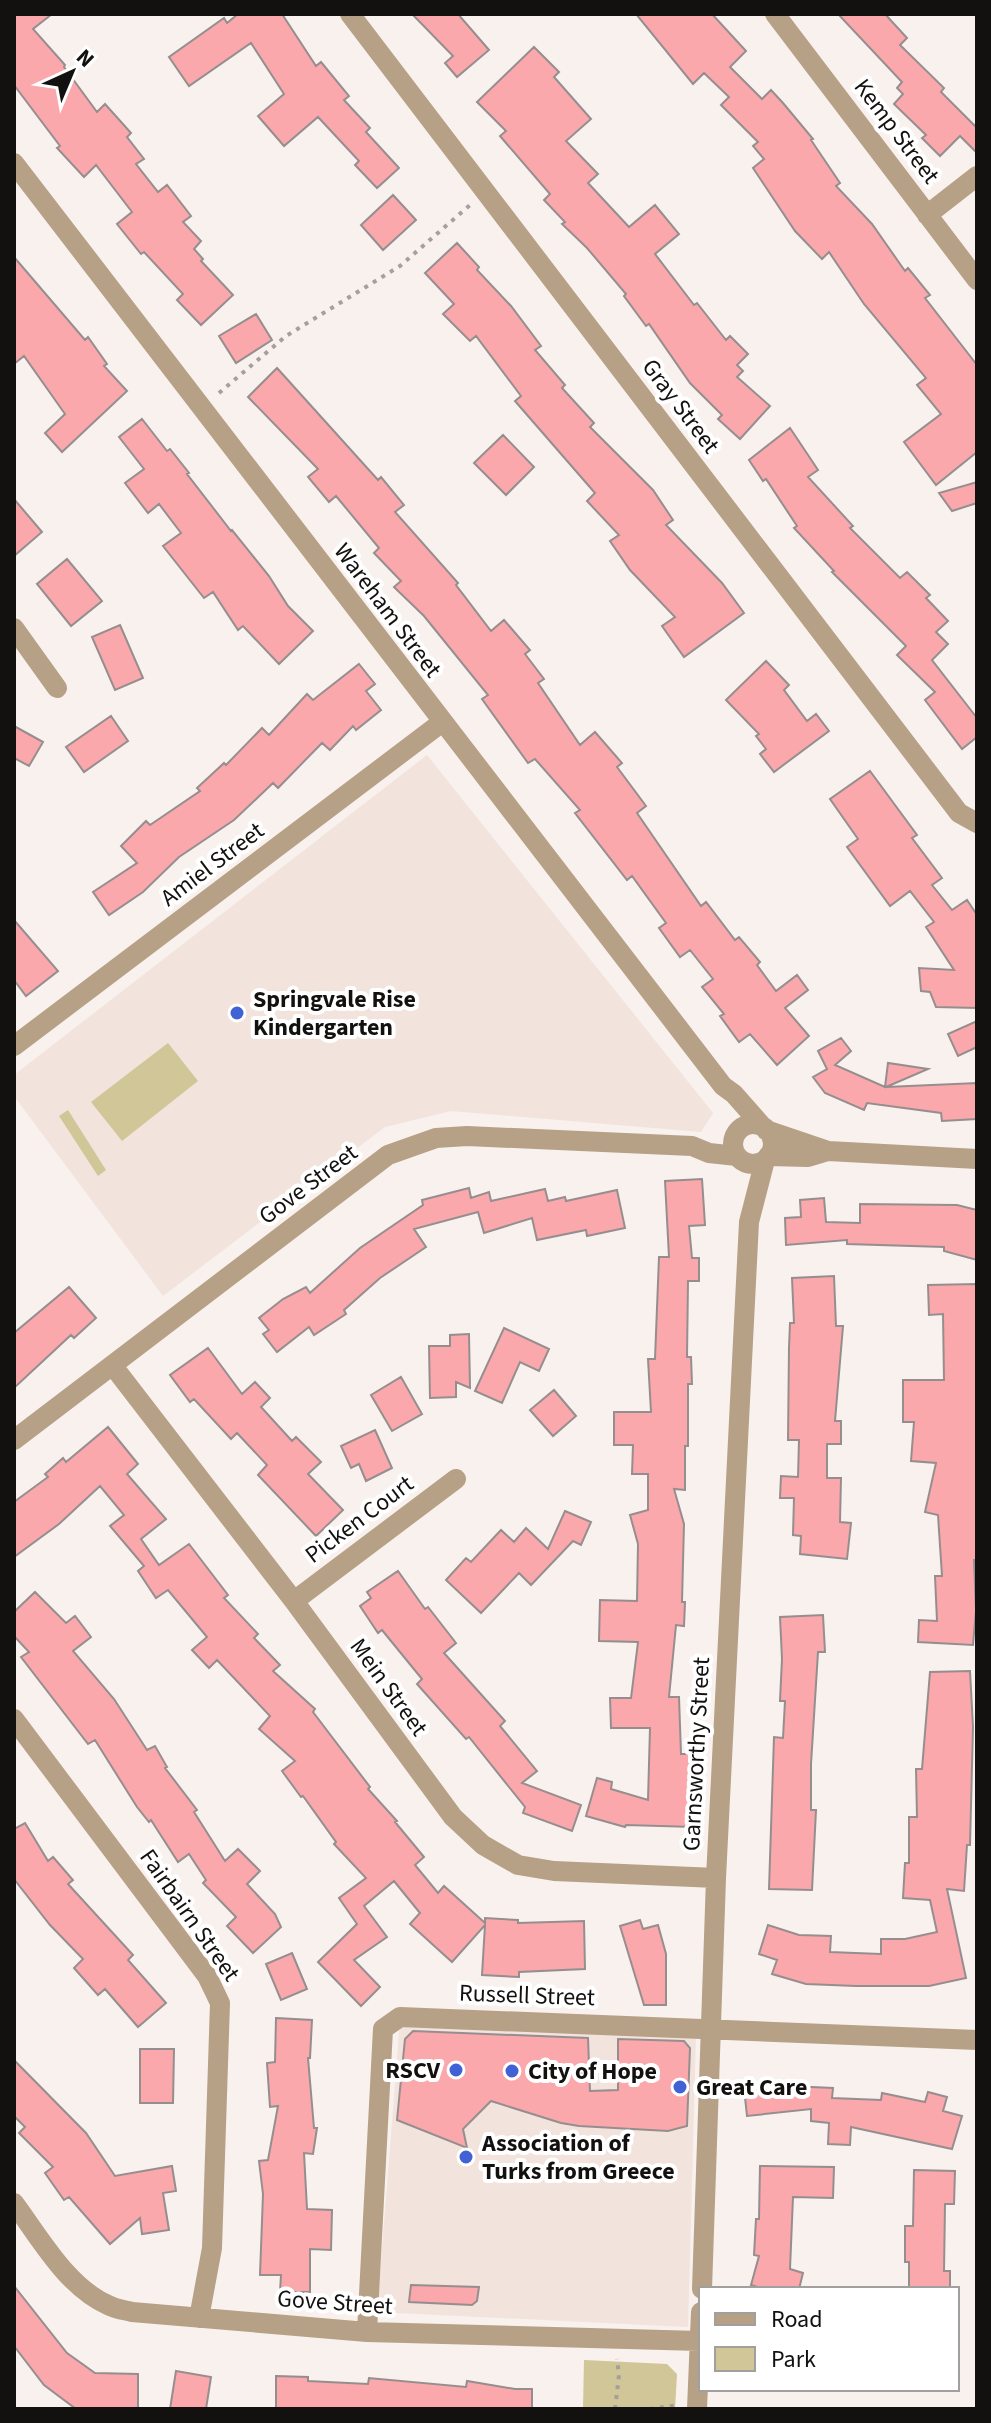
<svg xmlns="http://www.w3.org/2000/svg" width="991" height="2423" viewBox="0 0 991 2423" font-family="'Source Sans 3',sans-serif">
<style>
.built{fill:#f2e3dd}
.green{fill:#d0c697}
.building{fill:#fba8ac;stroke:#968e8e;stroke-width:2}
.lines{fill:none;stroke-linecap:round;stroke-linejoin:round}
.path{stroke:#a5a09d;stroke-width:4;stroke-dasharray:4 6;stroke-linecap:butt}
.street{stroke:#b6a086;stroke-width:20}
.poi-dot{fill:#4162d4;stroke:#fff;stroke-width:3}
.labels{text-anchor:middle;stroke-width:8;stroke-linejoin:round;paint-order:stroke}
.street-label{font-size:24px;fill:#131110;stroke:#fff}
.poi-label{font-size:24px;font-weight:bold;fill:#131110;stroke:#fff;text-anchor:start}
</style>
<rect width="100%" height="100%" fill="#f8f1ee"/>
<path class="built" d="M427,755L713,1113L701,1132L451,1111L385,1127L163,1296L14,1096V1075Z
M400,2021L696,2035L688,2327L377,2312Z"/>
<path class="green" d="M168,1043L198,1081L122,1141L91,1102Z
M68,1110L106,1170L98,1176L59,1116Z
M584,2360L667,2364L677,2374L675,2409H583Z"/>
<path class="building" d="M14,14H52L33,29L65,65L64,67L97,112L105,104L131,133L127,137L144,159L136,164L158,192L167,185L191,216L183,222L201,241L194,249L203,259L201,261L233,295L201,325L177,300L183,294L144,252L141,254L117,224L132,212L96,165L84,177L57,148L60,146L14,85Z
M238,14H282L316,66L321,62L349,96L344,100L370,128L366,132L399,168L377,188L355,165L359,161L318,117L284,146L258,116L284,94L251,43L189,86L169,57L224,18L227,23Z
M412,14H458L489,50L457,77L445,63L453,56Z
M636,14H712L746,51L730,67L762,99L771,90L783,103L813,139L811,140L840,183L836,186L872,224L905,271L908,268L930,295L925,298L977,365V452L936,485L904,442L941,414L917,385L926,378L864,304L829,252L822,259L795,231L753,168L764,159L753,146L758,142L721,105L729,97L704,73L693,84Z
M838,14H885L907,38L900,45L944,88L941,92L977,128V153L960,136L940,156L922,138L926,135L894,104L903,94L897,88L902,82Z
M534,47L559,72L554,77L591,119L566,141L598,174L588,183L629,227L655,205L679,234L655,254L694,305L697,303L726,340L730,336L748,354L737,365L743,371L737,377L770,406L740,439L718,419L722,415L690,383L649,324L646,326L624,296L626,294L587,248L562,224L565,222L544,200L550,194L500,136L506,131L477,102Z
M393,195L416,220L383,250L361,225Z
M457,243L479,267L477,270L511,306L541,346L535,350L565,385L562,388L594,423L590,427L653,490L673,520L666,525L722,583L744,613L684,657L662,626L675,617L630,570L610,541L619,535L587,501L595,493L515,401L521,396L476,336L470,341L443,314L454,304L425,273Z
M14,257L85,340L88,337L107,364L104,366L127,391L62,452L45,433L65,414L24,356L14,364Z
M256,314L272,340L236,363L219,336Z
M277,368L378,480L381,477L404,505L395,512L458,583L456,585L491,631L504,620L530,650L525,654L544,679L538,683L580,745L595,732L622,763L617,767L646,806L637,813L701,906L706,902L735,940L739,937L760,962L757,965L776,991L797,975L808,990L785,1008L809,1036L777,1065L750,1034L739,1042L720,1016L724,1014L702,987L713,979L690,950L680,957L659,928L666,923L632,876L627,880L575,813L580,810L535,759L528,763L482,699L488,695L424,616L394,587L401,581L374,553L379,548L336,496L329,502L308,477L318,469L248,397Z
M142,419L167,451L170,449L189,473L187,474L231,531L232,530L269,576L288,606L313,631L279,664L243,626L238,630L213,592L204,598L163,546L181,533L159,504L148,513L125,483L144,469L119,437Z
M790,428L818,470L808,477L853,526L850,528L900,578L907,572L930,595L926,598L948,621L936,632L948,644L932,660L977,718V737L962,749L925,700L935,692L897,655L906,646L832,572L834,571L794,528L797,526L766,479L763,481L749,460Z
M503,435L534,467L506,495L474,463Z
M977,482V503L952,511L939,493Z
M14,499L42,532L14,556Z
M67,559L102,601L71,626L37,584Z
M120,625L143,678L115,690L92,637Z
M766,661L789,685L784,690L807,721L816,714L829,731L774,772L760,754L766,749L756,736L759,734L726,700Z
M359,664L375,684L366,691L381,710L356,730L353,726L330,750L322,743L278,788L273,783L234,820L179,857L143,892L109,915L93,892L137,863L121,846L146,821L150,825L200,791L197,788L224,763L226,765L262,728L269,735L307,694L313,700Z
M111,716L128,741L84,772L66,747Z
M14,726L43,742L29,766L14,758Z
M870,771L917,835L912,838L942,878L932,885L952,910L967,900L977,915V1008L936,1007L930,992L921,991L919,968L954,970L926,927L934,922L910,891L890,906L847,847L858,839L830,799Z
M14,920L58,971L26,996L14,980Z
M977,1021V1047L958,1056L948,1034Z
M841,1038L851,1051L835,1065L885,1087L888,1063L928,1069L886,1087L977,1083V1119L942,1121L941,1113L867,1103L864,1110L825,1093L813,1077L827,1069L818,1051Z
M702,1179L705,1225L689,1226L692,1258H699V1281H688L687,1357H691L692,1384H688V1446H685V1490L674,1489L684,1524L682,1602H685L684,1626L676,1625L669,1697H679L681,1754H696L694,1827L626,1825L625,1827L586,1816L597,1778L612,1782L611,1789L648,1800L650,1728H611L610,1698H631L638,1642L599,1641L600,1600L637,1601L638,1544L630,1515L648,1510V1474H632L633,1445H614V1412H651L648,1359H655L659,1257H669L665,1181Z
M469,1188L471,1198L489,1192L491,1201L545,1189L548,1201L565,1197L566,1201L617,1190L625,1228L587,1236L586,1230L537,1240L532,1218L484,1233L478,1212L414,1229L426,1247L380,1278L344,1310L346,1314L314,1335L309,1327L277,1352L263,1334L269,1330L259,1318L283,1299L306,1287L310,1293L360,1248L423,1205L422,1200Z
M824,1198L826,1222L860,1223V1204L957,1205L977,1210V1260L944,1251V1247L847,1244V1240L786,1245L785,1218L801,1217L800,1200Z
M834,1276L836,1326H843L835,1421H841V1444H827V1478H841L840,1522L851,1523L847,1559L800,1554L801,1536L793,1535L794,1498H780L781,1476L798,1477L799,1440H788L789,1348L790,1323H794L792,1278Z
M977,1284V1560H974L976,1610L973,1645L918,1642L919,1620L937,1621L935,1576H942L938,1515L925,1512L936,1463L911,1461L914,1422H903V1380H944L943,1314L929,1315L928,1285Z
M69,1287L96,1318L74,1338L71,1335L14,1388V1333Z
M504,1328L549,1349L539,1371L520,1362L502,1403L475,1391Z
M469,1334L470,1388L456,1382V1397L430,1398L429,1346H450V1335Z
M208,1348L242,1394L255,1382L270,1398L261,1407L292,1441L296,1437L321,1462L308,1474L343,1510L316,1536L258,1475L267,1465L237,1433L231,1439L194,1399L190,1402L170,1375Z
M401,1377L422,1414L392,1431L371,1395Z
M554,1390L576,1416L553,1436L530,1410Z
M108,1427L138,1464L127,1474L166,1519L141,1539L159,1565L189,1544L228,1595L224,1598L258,1634L254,1638L280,1665L273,1671L315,1709L313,1712L370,1787L368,1789L397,1821L395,1822L424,1857L415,1865L438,1893L444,1886L485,1923V1918L518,1920V1923L584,1921L585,1969L519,1972V1977L482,1975L485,1925L452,1962L410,1924L420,1913L394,1881L364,1906L387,1937L354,1960L380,1987L361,2006L318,1962L357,1924L339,1898L366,1878L334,1844L336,1842L303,1796L301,1797L282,1771L295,1761L259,1729L270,1716L217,1660L209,1668L192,1650L207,1637L168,1590L156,1598L138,1571L144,1566L110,1526L124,1515L100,1486L59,1524L14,1557V1502L48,1477L45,1474L63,1458L66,1462Z
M375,1430L392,1468L366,1481L359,1464L351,1468L341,1446Z
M565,1511L591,1522L581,1545L573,1541L531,1585L519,1573L481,1613L446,1580L466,1558L471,1562L501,1530L514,1542L526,1528L548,1549Z
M398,1571L425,1609L428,1607L456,1643L444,1653L505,1721L500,1726L537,1771L522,1783L581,1805L572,1831L523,1813L525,1807L469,1737L466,1739L417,1684L422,1679L382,1630L378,1633L360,1606L371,1598L367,1592Z
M35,1592L66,1623L75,1616L91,1637L73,1651L114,1699L147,1750L155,1746L167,1767L165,1768L197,1810L194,1812L225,1861L238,1849L260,1871L247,1884L275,1914L281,1927L253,1953L227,1926L236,1917L203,1883L206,1880L189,1854L178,1862L151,1820L149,1822L137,1807L95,1740L88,1744L21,1657L29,1652L14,1636V1612Z
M823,1615L825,1652H818L811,1764V1810H816L812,1890L769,1889L774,1737L783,1738L785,1701H780L782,1659L780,1617Z
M970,1671L973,1727L970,1845H967L964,1891L947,1889L966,1978L929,1986H856L806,1984L772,1974L777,1960L759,1954L768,1925L799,1935L831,1936L830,1952L881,1954V1939H905L937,1932L930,1900L903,1898L905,1863H909V1817H917L916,1769H922L930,1672Z
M25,1823L48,1861L53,1857L73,1880L68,1884L133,1955L128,1960L166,2003L138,2027L105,1989L98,1995L74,1968L83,1959L50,1925L14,1879V1829Z
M640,1920L643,1929L658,1925L666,1954V2005H644L620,1926Z
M292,1953L307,1989L281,2000L266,1964Z
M276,2018L312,2020L310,2058H308L314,2128H317L313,2154L304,2153L307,2209L332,2210L331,2250L310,2249V2292H280L281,2275H260L263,2194L259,2161L268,2160L278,2106L270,2107L267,2063L275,2062Z
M413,2031L588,2038L590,2091L618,2090V2039L684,2041L690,2048L687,2126L668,2131L579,2126L561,2123L491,2101L463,2129L467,2148L397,2120L405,2039Z
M140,2049H174L173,2103H140Z
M14,2060L86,2133L115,2176L172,2166L176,2191L163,2193L169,2230L142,2234L140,2218L110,2244L69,2197L64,2200L45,2173L53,2167L19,2133L25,2127L14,2116Z
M788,2082L789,2086L833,2088L832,2098L881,2100L882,2093L925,2102L928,2092L947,2097L943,2111L962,2116L952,2149L851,2127L850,2145L828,2144L829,2123L811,2121V2109L747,2116L744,2088Z
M760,2166L834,2167L833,2198L793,2197L790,2269L803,2273L799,2289H765L751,2285L759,2256L754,2255L756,2219H759Z
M914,2170L955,2171L954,2204H945L944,2271H950V2289H909V2262H905V2226H913Z
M411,2285L479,2287L477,2301L472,2305L409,2302Z
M14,2286L67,2353L95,2373L138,2374V2409H76L44,2385L14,2346Z
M176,2371L211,2377L206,2409H170Z
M276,2376L308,2377V2381L368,2384L369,2378L466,2387L467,2381L515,2389H532V2409H276Z"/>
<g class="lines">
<path class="path" d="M219,393L286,336L400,266L470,205
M615,2409L619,2375L617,2359
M630,2409H631
M650,2409L678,2405"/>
<path class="street" d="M350,14L959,813L977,823
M775,14L977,280
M14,163L723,1086L734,1094L763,1127
M927,215L977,176
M14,628L57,688
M14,1046L441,723
M733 1144a20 20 0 1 1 40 0a20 20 0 1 1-40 0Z
M766,1130L828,1151L977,1159
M768,1156L808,1157L828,1151
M113,1366L294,1601L453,1817L483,1845L518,1865L554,1871L716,1878
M14,1440L388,1155L436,1138L467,1136L692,1146L709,1153L737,1156
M294,1601L456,1479
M14,1719L207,1976L220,2003L212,2248L199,2318
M14,2203C40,2238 67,2287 108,2305C115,2309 124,2310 132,2312L367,2332L700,2341
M702,2289L716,1878L749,1222L765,1160
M367,2332L383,2029L400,2017L977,2040
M697,2409L701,2312"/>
</g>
<g class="poi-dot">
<circle cx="237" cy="1013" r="8"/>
<circle cx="456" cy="2070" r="8"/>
<circle cx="512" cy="2071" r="8"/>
<circle cx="680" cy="2087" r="8"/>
<circle cx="466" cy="2157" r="8"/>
</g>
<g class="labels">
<g class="street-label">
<text transform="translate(897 131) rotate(53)" y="8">Kemp Street</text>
<text transform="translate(681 406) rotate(53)" y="8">Gray Street</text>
<text transform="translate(388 610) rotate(53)" y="8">Wareham Street</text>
<text transform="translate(212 864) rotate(-37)" y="8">Amiel Street</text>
<text transform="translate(308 1184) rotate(-37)" y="8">Gove Street</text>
<text transform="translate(359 1519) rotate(-37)" y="8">Picken Court</text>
<text transform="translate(389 1687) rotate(54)" y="8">Mein Street</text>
<text transform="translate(696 1754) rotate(-87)" y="8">Garnsworthy Street</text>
<text transform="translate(190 1915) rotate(55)" y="8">Fairbairn Street</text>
<text transform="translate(527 1995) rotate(2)" y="8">Russell Street</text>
<text transform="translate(335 2302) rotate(4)" y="8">Gove Street</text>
</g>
<g class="poi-label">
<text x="253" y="1007">Springvale Rise<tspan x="253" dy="28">Kindergarten</tspan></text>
<text x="440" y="2078" text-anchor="end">RSCV</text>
<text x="528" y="2079">City of Hope</text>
<text x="696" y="2095">Great Care</text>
<text x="482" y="2151">Association of<tspan x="482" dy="28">Turks from Greece</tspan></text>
</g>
</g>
<rect width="991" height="2423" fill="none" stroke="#131110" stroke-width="32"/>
<rect x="699" y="2287" width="260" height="104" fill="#ffffff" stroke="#a1a09f" stroke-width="2"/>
<rect x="715" y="2313" width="40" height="12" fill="#b6a086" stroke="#a1a09f" stroke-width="2"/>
<text x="771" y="2327" font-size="24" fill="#131110">Road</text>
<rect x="715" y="2347" width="40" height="24" fill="#d0c697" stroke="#a1a09f" stroke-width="2"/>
<text x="771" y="2367" font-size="24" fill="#131110">Park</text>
<g transform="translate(72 72) rotate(44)" stroke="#ffffff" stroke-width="6" paint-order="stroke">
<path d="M0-6L14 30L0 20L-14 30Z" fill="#131110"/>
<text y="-12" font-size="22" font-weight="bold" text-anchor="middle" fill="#131110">N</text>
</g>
</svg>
